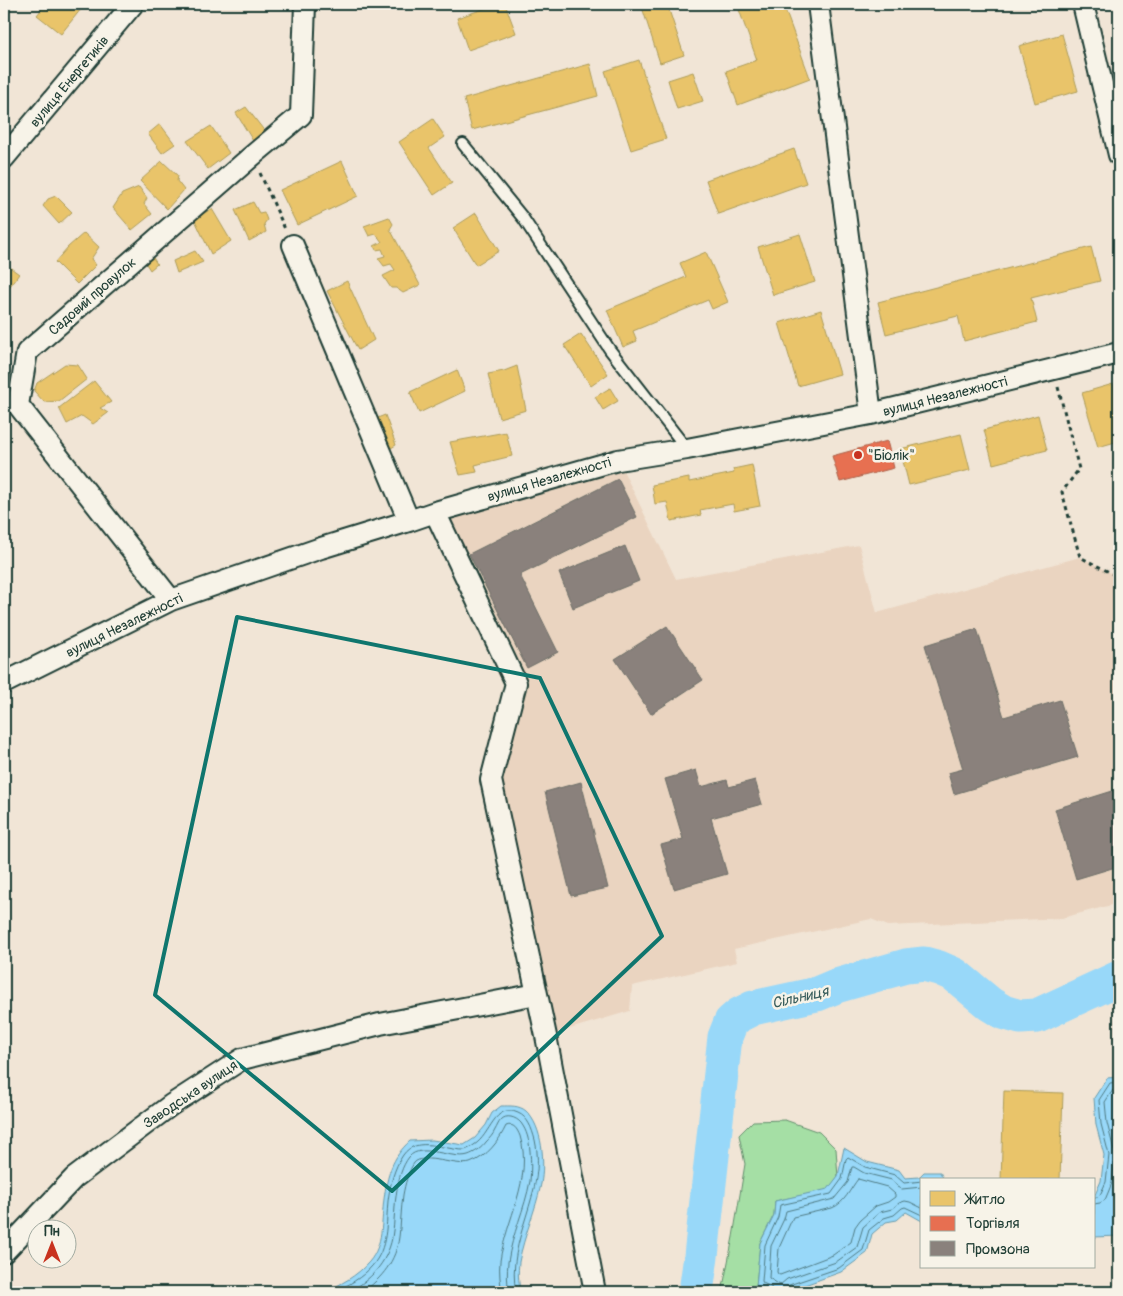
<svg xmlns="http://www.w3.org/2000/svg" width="1123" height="1296" viewBox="0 0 1123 1296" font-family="Pangolin,sans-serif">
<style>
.built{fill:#ead4c0}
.green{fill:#a5dfa5;stroke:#628e6c}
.water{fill:#98d8f9;stroke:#689aaa}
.homes{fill:#e9c46a;stroke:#ac9c5a}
.shops{fill:#e76f51;stroke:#ab6048}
.industry{fill:#8a817c;stroke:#6a6d66}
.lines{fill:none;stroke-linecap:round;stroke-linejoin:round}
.shore{stroke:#4f7b83;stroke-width:1}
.river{stroke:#98d8f9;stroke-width:35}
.service-casing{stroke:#1f3d34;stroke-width:14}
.minor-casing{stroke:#1f3d34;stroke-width:24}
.path{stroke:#1f3d34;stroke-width:3;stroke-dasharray:4 4;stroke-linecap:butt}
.service{stroke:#f7f3e8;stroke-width:10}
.minor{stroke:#f7f3e8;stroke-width:20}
.marked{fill:none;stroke:#0f766e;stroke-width:4;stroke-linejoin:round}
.poi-dot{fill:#c8321e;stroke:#f7f3e8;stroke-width:2}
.labels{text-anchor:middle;stroke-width:5;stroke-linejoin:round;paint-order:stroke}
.street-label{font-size:14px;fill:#1f3d34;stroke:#f7f3e8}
.poi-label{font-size:14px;fill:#1f3d34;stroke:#f7f3e8;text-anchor:start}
.water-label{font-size:15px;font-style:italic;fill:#375c5b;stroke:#f7f3e8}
</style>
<rect width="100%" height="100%" fill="#f1e5d6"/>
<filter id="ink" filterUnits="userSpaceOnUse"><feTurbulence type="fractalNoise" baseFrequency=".02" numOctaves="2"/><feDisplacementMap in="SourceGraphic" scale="10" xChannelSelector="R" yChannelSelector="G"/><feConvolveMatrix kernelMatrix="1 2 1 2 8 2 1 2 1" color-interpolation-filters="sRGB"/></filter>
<g filter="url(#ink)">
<!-- built -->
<path class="built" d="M618,460L676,579L859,545L877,613L1080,557L1119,577V903L1062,918L888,926L871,919L734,949L737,962L632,986L630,1011L546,1036L491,780L516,683L435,512Z"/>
<!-- green -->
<path class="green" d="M785,1120L819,1132L836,1149L838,1177L828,1190L775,1201L774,1215L760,1243L756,1287L745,1292H722L733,1237L745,1164L739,1135L753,1121Z"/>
<!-- water -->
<path class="water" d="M1119,1077V1236L1094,1237V1197L1101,1181L1104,1155L1096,1125L1094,1098L1107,1078Z
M501,1106C510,1106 519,1105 526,1111C543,1127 545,1163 541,1184C536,1210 524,1235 519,1262C518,1272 518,1282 521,1292H324C340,1285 357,1276 369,1262C384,1245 381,1221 384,1199C387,1176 392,1157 410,1141L432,1140L464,1145L475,1138L486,1125L492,1113Z
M844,1148L867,1162L899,1170L905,1178L919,1177L924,1172H940L944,1180H922V1221L906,1212L897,1220L886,1222L872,1234L867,1253L841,1272L785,1292H776L756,1287L760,1243L774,1215L775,1201L828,1189L838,1176Z"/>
<!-- homes -->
<path class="homes" d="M46,4H85L61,34L37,15Z
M498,4H505L516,33L468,50L457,18Z
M641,4H667L684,55L660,63Z
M737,4H783L810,78L738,105L726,71L757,60Z
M1062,34L1078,91L1035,103L1019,46Z
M639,60L666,139L631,150L605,71Z
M590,64L598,96L472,130L464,99Z
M1119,66V77L1117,78L1114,67Z
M693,72L703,101L677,109L668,80Z
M246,107L266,133L253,141L236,113Z
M433,119L445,137L429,148L452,183L434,195L399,142Z
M160,124L175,144L162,153L148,134Z
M211,126L229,153L208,169L187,141Z
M794,149L806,183L718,214L706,180Z
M162,161L178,176L177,181L184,190L167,209L140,181Z
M342,161L358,196L297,225L280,190Z
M139,187L147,198L144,204L152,214L132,230L113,208L122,194Z
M56,196L72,212L59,224L43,206L48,199Z
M253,202L259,213L264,212L267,220L264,224L266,232L249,241L235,210Z
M212,209L231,241L211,254L194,218Z
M476,213L499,251L476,265L453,228Z
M389,217L393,224L390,229L420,285L403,293L396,288H391L383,276L395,270L391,264L384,266L378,258L385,256L382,249L376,250L374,246L382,242L376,234L369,236L364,226Z
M84,233L99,247L91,259L96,265L77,284L55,262L68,247Z
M800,234L815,282L773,295L758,247Z
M1091,247L1100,281L1031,298L1037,322L964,341L958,316L886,334L878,302Z
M148,250L157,264L150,270L141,256Z
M195,251L203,262L177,273L173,261Z
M706,252L728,302L712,309L708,300L633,331L637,341L623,347L607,310L686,277L680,263Z
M4,263L19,274L4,294Z
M347,281L374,340L358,350L327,291Z
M821,310L840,374L798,386L779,323Z
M581,334L608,374L591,386L564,345Z
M65,364L78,365L87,379L59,401L44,402L34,391L37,383Z
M517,366L526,410L499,418L488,374L504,371Z
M457,370L465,391L419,413L410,392Z
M94,381L111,402L100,408L108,413L93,424L82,416L67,424L59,408Z
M1113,384L1119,406V441L1098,447L1082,393Z
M610,388L618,401L603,410L595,397Z
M385,415L396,445L386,451L375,419Z
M1038,415L1047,450L993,464L984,430Z
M506,432L512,456L475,465L477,472L460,475L450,442Z
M961,434L970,470L909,485L900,449Z
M752,465L760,506L734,511L733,504L700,510L701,515L671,521L667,502L655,504L652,485L689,478V482L734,473L733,469Z
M1004,1091L1063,1093L1060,1180H1001Z"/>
<!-- shops -->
<path class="shops" d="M887,441L894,468L840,482L832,456Z"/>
<!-- industry -->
<path class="industry" d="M618,479L637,517L520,575L558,652L527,668L469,554Z
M625,546L639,581L573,608L559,573Z
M667,626L703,680L651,714L615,659Z
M977,629L1004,717L1060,700L1078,757L954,794L948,773L963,769L925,645Z
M696,770L701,787L727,780L729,787L755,780L762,804L711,818L727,874L674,889L661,845L683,839L665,779Z
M581,782L608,888L571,896L545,792Z
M1119,789V866L1076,879L1055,809Z"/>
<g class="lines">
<!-- shore -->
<path class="shore" d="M858,1179L887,1187L895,1194V1197L888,1202L876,1206L860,1220L855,1227L851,1242L833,1255L780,1275L778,1274L777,1272L779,1248L793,1217L832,1208C845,1203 850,1189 858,1179Z
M922,1187L902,1189L898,1187L892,1180L864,1173L854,1167H852L848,1182L834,1199L786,1211L784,1219L771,1246L769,1278L780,1285L787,1279L836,1262L857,1247L863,1227L880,1212L892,1209L899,1203L905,1201L910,1202L922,1208
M1094,1197H1098L1100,1195L1106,1182L1109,1155L1101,1124L1099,1100L1110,1083L1119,1082
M1094,1204L1100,1203L1105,1200L1112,1183L1115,1154L1107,1123L1105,1102L1113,1090L1119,1088
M335,1292C348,1285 362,1278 372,1266C388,1248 386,1224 388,1201C390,1185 394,1168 403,1155C417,1135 444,1150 464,1150C467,1150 471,1147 474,1145C491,1135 494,1102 518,1113C528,1117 532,1129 535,1140C548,1192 505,1240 516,1292
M348,1292C370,1281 387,1263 392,1238C395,1222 394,1205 397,1189C399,1178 402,1166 409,1157C421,1142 453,1160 468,1155C474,1153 482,1148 486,1142C489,1139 493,1135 495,1130C497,1127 498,1123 501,1120C506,1114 516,1117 521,1123C527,1131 529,1140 530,1151C531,1161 531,1171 530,1181C525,1209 512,1234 508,1262C507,1272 507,1282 509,1292
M363,1292C382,1278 396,1261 399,1237C401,1223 401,1209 403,1195C405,1184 408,1172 414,1163C423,1152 457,1167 470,1163C487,1157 499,1141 506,1126C514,1123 517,1129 520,1136C533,1179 506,1219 500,1261C499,1272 500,1282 502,1292
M773,1292L771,1287L763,1283L762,1281L765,1245L778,1217L780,1205L831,1194L842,1179L846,1159L848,1157L865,1167L895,1175L904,1183L922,1181
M786,1292V1289L789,1285L839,1268L863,1250L869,1230L884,1218L894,1215L902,1208L905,1207L922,1215"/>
<!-- river -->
<path class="river" d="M696,1292L701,1256L725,1037L731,1022L739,1015L753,1008L817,994L836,986L906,966L924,964L939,968L955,975L990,1004L1003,1012L1020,1017L1037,1016L1119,978"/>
<defs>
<path id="service" d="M463,144L523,218L610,350L687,449"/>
<path id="minor" d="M818,4L871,414
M1083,4L1119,155
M4,158L133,4
M293,245L409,521
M435,512L516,683L491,780L546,1036L595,1292
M171,600L18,405L27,352L252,156L301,115L305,4
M4,683L171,600L321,548L409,521L435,512L618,460L687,449L871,414L1119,353
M4,1252L74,1178L171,1105L242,1059L380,1024L537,994"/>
</defs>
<!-- service casing -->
<use href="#service" class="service-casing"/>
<!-- minor casing -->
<use href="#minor" class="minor-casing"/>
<!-- path -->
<path class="path" d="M260,173L285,229
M1058,387L1079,469L1062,492L1080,557L1119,577"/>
<!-- service -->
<use href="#service" class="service"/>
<!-- minor -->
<use href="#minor" class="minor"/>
</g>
</g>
<!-- marked area -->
<path class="marked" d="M237,617L540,678L662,936L392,1191L155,995Z"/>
<!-- markers -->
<circle class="poi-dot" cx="858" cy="455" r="5"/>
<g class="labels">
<!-- street labels -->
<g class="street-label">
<text transform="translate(69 81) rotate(-50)" y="5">вулиця Енергетиків</text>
<text transform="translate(92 296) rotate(-41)" y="5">Садовий провулок</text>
<text transform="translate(945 396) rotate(-14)" y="5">вулиця Незалежності</text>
<text transform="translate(549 479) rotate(-16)" y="5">вулиця Незалежності</text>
<text transform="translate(124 625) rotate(-26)" y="5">вулиця Незалежності</text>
<text transform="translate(190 1094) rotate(-34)" y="5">Заводська вулиця</text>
</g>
<!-- poi labels -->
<g class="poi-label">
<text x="868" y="460">"Біолік"</text>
</g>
<!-- water labels -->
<g class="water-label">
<text transform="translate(800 997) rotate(-13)" y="5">Сільниця</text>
</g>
</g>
<!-- margin -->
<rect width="1123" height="1296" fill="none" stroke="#f7f3e8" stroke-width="20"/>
<rect x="10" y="10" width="1103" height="1276" fill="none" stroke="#1f3d34" stroke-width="2" filter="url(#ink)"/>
<!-- legend -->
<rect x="920" y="1178" width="175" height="90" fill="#f7f3e8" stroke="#a1aaa0"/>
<rect x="930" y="1191" width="25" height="15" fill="#e9c46a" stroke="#a1aaa0"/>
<text x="966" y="1204" font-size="15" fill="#1f3d34">Житло</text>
<rect x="930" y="1216" width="25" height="15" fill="#e76f51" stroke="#a1aaa0"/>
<text x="966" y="1228" font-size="15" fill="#1f3d34">Торгівля</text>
<rect x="930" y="1241" width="25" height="15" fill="#8a817c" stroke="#a1aaa0"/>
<text x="966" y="1254" font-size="15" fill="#1f3d34">Промзона</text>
<!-- north arrow -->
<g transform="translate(52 1244)"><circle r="24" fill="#f7f3e8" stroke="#a1aaa0"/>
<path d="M0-4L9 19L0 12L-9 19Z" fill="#c8321e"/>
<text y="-8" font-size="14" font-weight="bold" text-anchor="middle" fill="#1f3d34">Пн</text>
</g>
</svg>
